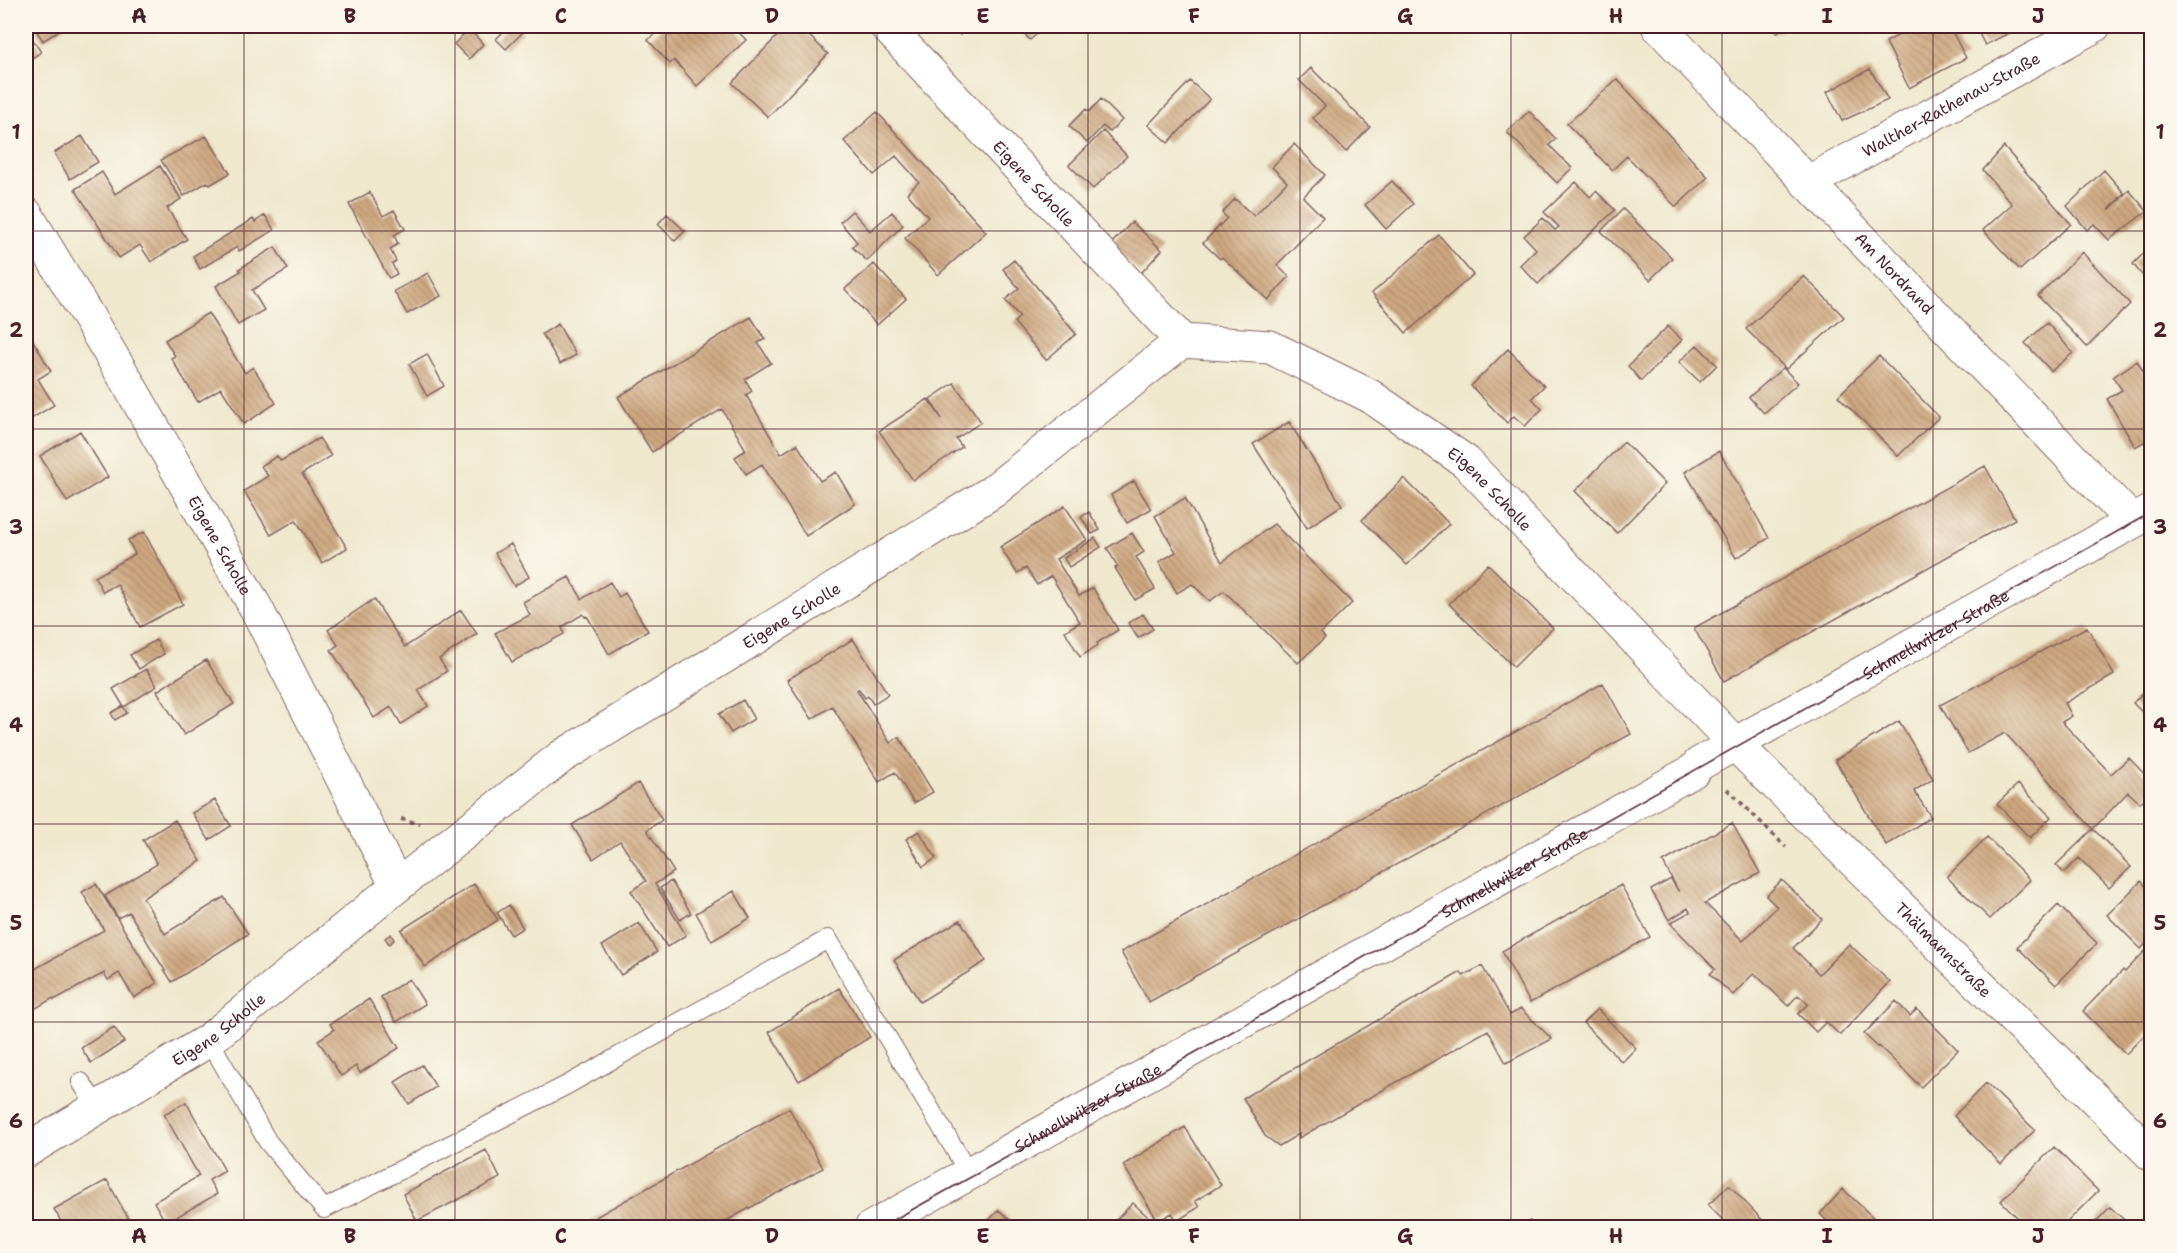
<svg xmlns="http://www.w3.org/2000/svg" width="2177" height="1253" viewBox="0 0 2177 1253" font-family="'Shantell Sans',sans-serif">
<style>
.building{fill:url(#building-back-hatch)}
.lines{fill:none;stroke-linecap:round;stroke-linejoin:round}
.service-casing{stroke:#846564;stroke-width:20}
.minor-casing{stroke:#846564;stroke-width:35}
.tertiary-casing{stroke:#846564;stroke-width:35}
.path{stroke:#846564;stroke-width:4;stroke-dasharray:4.5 4.5;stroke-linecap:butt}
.service{stroke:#fff;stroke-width:18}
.minor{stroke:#fff;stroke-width:33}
.tertiary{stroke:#fff;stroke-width:33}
.tram{stroke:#4a1f2b;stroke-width:1.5}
.grid{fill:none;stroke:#4a1f2b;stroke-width:1.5;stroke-opacity:0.55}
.labels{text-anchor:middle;stroke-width:4.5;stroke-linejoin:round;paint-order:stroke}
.street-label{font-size:16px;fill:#4a1f2b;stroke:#fbf7ec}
.neatline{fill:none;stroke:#4a1f2b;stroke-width:2}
.grid-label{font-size:20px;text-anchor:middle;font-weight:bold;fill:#4a1f2b}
</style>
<defs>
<pattern id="building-back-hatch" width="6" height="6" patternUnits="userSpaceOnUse" patternTransform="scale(1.5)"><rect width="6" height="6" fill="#cea880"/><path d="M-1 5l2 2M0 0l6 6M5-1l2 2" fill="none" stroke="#a98869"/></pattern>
</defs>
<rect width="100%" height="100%" fill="#fbf7ec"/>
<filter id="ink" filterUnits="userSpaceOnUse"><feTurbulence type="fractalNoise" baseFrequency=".0167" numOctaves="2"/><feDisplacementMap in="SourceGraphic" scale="12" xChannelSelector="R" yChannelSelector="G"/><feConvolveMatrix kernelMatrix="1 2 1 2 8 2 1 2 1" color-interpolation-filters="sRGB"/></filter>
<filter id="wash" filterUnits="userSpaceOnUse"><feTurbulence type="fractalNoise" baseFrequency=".008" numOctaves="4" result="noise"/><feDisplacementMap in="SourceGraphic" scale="24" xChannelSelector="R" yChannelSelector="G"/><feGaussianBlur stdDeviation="1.35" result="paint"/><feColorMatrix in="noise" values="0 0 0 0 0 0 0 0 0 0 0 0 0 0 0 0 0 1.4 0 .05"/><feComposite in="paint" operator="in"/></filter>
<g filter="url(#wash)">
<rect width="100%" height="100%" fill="#efe8cd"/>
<g id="blocks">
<!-- building -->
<path class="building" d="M36,26H66L43,41L34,27Z
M509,26H517L523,32L506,49L496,39Z
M664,26H733L746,40L697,86L674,60L670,64L648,40Z
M787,26H799L828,54L768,117L732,83Z
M951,26H970L960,35Z
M1017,26H1046L1030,40Z
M1771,26H1785L1777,33Z
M1915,26H1949L1966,58L1909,88L1886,42Z
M1975,26H2023L1985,45Z
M26,29L41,52L26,62Z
M469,29L483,44L469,59L454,44Z
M1311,68L1370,127L1346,152L1313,118L1325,106L1299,80Z
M1870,69L1888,100L1842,121L1827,92Z
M1617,79L1708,177L1676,207L1627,156L1612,170L1567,124Z
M1190,81L1210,99L1168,143L1148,125Z
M1101,99L1122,120L1110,132L1103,126L1087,143L1069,126L1086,109L1089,112Z
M1529,111L1556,139L1549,145L1572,168L1557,183L1507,132Z
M877,112L986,232L938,275L905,238L928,217L907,193L919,182L896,156L874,175L844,141Z
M1103,131L1127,156L1093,189L1069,165Z
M82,136L98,162L70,179L54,153Z
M206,136L230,173L210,185L207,182L184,196L161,160Z
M1294,144L1325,175L1303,197L1323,217L1277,265L1289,277L1268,300L1222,257L1220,259L1203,243L1227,218L1222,213L1235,199L1254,216L1287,182L1272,167Z
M2004,147L2071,224L2020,270L1983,230L2012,204L1983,170Z
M160,166L181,199L167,208L187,239L151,262L140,245L119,258L75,189L102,172L115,194Z
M2104,170L2124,193L2109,210L2129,190L2147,211L2109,240L2094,224L2087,230L2067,206Z
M1392,181L1413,204L1386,229L1365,205Z
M1576,182L1590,197L1596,191L1615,210L1538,284L1520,265L1536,249L1524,236L1543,218L1555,230L1559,227L1544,212Z
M370,192L383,216L394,210L405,229L394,235L398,244L390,249L396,261L392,264L397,274L389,278L349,204Z
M1623,209L1672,258L1650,280L1601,231Z
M852,211L870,231L892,212L903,225L867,261L852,247L857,242L840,222Z
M667,214L685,231L675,241L658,224Z
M265,215L274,230L239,251L237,247L200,269L193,256L253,219L255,222Z
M1132,222L1162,250L1141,273L1110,245Z
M1439,235L1473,275L1406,333L1372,293Z
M2151,246V286L2133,264Z
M275,247L288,269L252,290L264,310L238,325L216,286L241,271L239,269Z
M2082,252L2130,304L2087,347L2038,296Z
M1014,260L1076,334L1046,360L1014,322L1020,317L1005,300L1019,288L1003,269Z
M874,264L906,299L877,325L845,289Z
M428,273L441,296L407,314L394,291Z
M1804,276L1844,317L1786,369L1746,329Z
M208,313L245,373L253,367L276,403L244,424L221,388L198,402L171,358L175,356L165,340Z
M751,317L765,339L758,343L771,363L745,379L752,391L746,395L781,454L797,444L820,481L836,472L855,504L806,536L762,464L746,474L735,457L746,450L722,409L652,452L618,397Z
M2047,323L2073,353L2051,371L2025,343Z
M558,324L576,355L560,364L542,334Z
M1668,326L1682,340L1641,381L1628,366Z
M26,329L51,371L38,379L54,405L26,422Z
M1697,345L1717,365L1700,382L1679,362Z
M1508,349L1544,386L1532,398L1542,409L1525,426L1514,416L1507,423L1471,386Z
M427,354L444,386L427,396L409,364Z
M1879,356L1939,417L1898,456L1838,396Z
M2137,361L2146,376L2151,372V438L2135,447L2107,399L2122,390L2113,377Z
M1783,368L1798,383L1764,413L1749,397Z
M954,383L981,422L956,439L962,447L913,480L879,431L928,399L942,419L930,399Z
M1289,422L1342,505L1307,528L1253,444Z
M80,431L108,477L67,502L40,456Z
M319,438L331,456L302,474L347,548L322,563L296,520L271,535L244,491L268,476L261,466L277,456L281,461Z
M1624,442L1665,484L1617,533L1575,491Z
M1719,451L1769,538L1736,558L1685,472Z
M1985,466L2015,519L1724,681L1694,628Z
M1404,478L1449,524L1407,565L1362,520Z
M1134,481L1151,509L1127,523L1111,495Z
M1185,498L1222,562L1274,524L1352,603L1321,633L1325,638L1298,663L1224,591L1210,601L1192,584L1177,593L1159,562L1176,552L1155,516Z
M1065,506L1087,540L1056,559L1079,596L1093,588L1118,630L1097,643L1098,645L1080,657L1065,631L1080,622L1051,576L1037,585L1026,568L1017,573L1000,547Z
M1089,512L1100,530L1092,534L1081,517Z
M144,532L183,604L140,627L117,584L103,592L95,577L135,554L128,540Z
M1132,533L1144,552L1136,557L1155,589L1135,600L1115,568L1118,567L1107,548Z
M1095,538L1101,547L1069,567L1064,558Z
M511,544L529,577L514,586L495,553Z
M1488,564L1553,628L1514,667L1449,604Z
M569,577L582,599L610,582L619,597L625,593L648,631L609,654L587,616L585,617L583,614L562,627L564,634L512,662L495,633L530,615L523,602Z
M374,599L405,647L461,610L477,634L439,659L447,671L418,690L428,706L401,724L391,707L374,718L331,650L338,645L328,630Z
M1143,614L1153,629L1138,638L1128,623Z
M2087,627L2114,675L2065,703L2072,716L2062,722L2111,774L2129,758L2151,781V792L2140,803L2128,792L2093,829L2005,733L1968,753L1940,705Z
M853,639L888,694L873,704L868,696L865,698L859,689L857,690L890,743L899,737L933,792L914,803L895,772L879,782L832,706L812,719L787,680Z
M156,640L164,654L139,669L130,655Z
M206,660L234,704L184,735L157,691Z
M146,669L157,686L124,707L113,689Z
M1603,683L1631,734L1149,1002L1121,952Z
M2151,684V721L2133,703Z
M743,700L754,719L731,733L719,714Z
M123,706L127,713L115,720L111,713Z
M1899,721L1933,779L1914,791L1931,817L1886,845L1835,760Z
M638,783L662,820L647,830L674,872L655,884L686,935L667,947L631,891L646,881L620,841L593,859L572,825Z
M2018,784L2051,817L2030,838L1997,804Z
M215,800L231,826L209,840L192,813Z
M175,820L201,861L143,898L165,934L224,897L248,934L172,982L129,912L118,918L105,896L157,864L143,840Z
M1732,823L1760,873L1705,903L1743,941L1777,907L1766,896L1782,880L1822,919L1793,948L1819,974L1849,944L1890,982L1840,1035L1826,1022L1816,1032L1798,1014L1808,1004L1798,995L1788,1006L1754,973L1733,995L1710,974L1715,969L1670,923L1690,912L1688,908L1669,920L1651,890L1671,879L1679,892L1663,862Z
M2093,829L2131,867L2109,888L2079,858L2064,873L2056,865Z
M919,831L936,858L923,867L906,839Z
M1987,837L2030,880L1990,919L1947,877Z
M671,881L691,913L680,920L660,888Z
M2141,881L2151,892V938L2141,949L2107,915Z
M96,884L157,983L134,998L119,973L108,980L104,973L54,1000L53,998L26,1014V974L104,930L82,892Z
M474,884L498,920L425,967L401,930Z
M1621,885L1650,937L1530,1003L1502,951Z
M734,891L750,918L712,941L696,913Z
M509,905L523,928L511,935L497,913Z
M2058,905L2097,943L2056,985L2017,947Z
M960,920L986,961L920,1002L894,960Z
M639,923L657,952L621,975L602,946Z
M391,934L394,940L389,944L385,938Z
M2145,951L2151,958V1028L2126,1054L2083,1011L2123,970L2125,972Z
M1482,966L1510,1015L1521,1009L1552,1039L1506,1063L1488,1030L1299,1138V1134L1279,1146L1265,1136L1243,1098L1461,972L1463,976Z
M409,979L425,1004L396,1022L381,997Z
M839,988L870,1037L799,1081L769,1032Z
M369,999L399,1048L360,1073L356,1066L341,1076L318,1040L334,1030L330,1024Z
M1896,1001L1910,1016L1917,1009L1958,1050L1921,1087L1879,1046L1878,1047L1864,1034Z
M1597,1009L1636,1048L1622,1062L1583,1023Z
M114,1027L124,1042L91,1063L81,1048Z
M422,1065L436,1087L409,1104L395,1082Z
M1986,1083L2035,1130L2001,1164L1954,1116Z
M186,1102L225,1171L209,1180L217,1194L166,1223L154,1202L199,1176L164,1114Z
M789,1108L823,1168L715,1227H578Z
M1185,1127L1221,1185L1195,1201L1199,1207L1177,1221L1172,1213L1158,1221L1123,1165Z
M2054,1147L2098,1191L2062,1227H2027L2001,1201Z
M486,1150L500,1178L417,1221L403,1194Z
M107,1180L133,1227H64L54,1209Z
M1729,1185L1769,1227H1730L1708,1205Z
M1843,1189L1883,1227H1833L1820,1214Z
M1133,1203L1159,1227H1109Z
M2110,1207L2132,1227H2091Z
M999,1210L1017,1227H982Z
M1530,1221L1533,1227H1519Z"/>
</g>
</g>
<g filter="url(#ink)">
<use href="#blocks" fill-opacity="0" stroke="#846564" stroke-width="1.5"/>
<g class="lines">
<defs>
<path id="service" d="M209,1040L268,1142L324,1209L567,1085L828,939L969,1173
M81,1082L97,1107"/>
<g id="minor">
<path id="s1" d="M886,26L1182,341L1270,347L1370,396L1466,462L1735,744L2152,1155"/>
<path id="s2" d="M1807,183L2094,26"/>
<path id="s3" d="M26,214L125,378L256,608L397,886"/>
<path id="s4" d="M26,1151L209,1040L397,886L561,757L992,492L1182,341"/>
</g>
<g id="tertiary">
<path id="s5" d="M1658,26L2132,521"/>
<path id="s6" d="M871,1228L1693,771L1699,764L2152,511"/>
</g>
</defs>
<!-- service casing -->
<use href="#service" class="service-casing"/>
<!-- minor casing -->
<use href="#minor" class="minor-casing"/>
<!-- tertiary casing -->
<use href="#tertiary" class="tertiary-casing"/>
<!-- path -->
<path class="path" d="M1727,789L1786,847
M401,819L420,824"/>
<!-- service -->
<use href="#service" class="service"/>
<!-- minor -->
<use href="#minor" class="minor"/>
<!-- tertiary -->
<use href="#tertiary" class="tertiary"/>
<!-- tram -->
<path class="tram" id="s7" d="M879,1228L1150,1078L2152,512"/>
</g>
</g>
<!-- grid -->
<path class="grid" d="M244,26V1228M455,26V1228M666,26V1228M877,26V1228M1088,26V1228M1300,26V1228M1511,26V1228M1722,26V1228M1933,26V1228M26,231H2152M26,429H2152M26,626H2152M26,824H2152M26,1022H2152"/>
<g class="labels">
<!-- street labels -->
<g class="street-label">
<text dy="6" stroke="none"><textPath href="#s2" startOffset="164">Walther-Rathenau-Straße</textPath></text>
<text dy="6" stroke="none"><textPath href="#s1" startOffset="216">Eigene Scholle</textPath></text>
<text dy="6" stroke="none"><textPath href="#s5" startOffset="342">Am Nordrand</textPath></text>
<text dy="6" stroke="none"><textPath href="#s1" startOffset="784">Eigene Scholle</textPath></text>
<text dy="6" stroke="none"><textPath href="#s3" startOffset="384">Eigene Scholle</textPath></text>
<text dy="6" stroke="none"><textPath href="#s4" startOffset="936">Eigene Scholle</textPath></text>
<text dy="6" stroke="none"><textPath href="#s7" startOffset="1212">Schmellwitzer Straße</textPath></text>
<text dy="6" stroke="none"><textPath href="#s7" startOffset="728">Schmellwitzer Straße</textPath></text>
<text dy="6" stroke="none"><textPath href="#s1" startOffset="1431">Thälmannstraße</textPath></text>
<text dy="6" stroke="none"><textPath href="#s4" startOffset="228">Eigene Scholle</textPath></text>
<text dy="6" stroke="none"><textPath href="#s6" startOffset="248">Schmellwitzer Straße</textPath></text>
</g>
</g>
<!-- margin -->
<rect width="2177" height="1253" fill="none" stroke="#fbf7ec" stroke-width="66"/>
<rect x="33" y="33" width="2111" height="1187" class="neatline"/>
<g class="grid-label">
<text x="139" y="23">A</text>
<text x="350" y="23">B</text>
<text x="561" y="23">C</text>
<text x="772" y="23">D</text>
<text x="983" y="23">E</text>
<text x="1194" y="23">F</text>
<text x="1405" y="23">G</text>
<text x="1616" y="23">H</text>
<text x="1827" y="23">I</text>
<text x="2038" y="23">J</text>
<text x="16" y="139">1</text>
<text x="2160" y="139">1</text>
<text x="16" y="337">2</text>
<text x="2160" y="337">2</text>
<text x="16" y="534">3</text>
<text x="2160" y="534">3</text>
<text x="16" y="732">4</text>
<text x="2160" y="732">4</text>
<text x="16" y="930">5</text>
<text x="2160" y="930">5</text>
<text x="16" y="1128">6</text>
<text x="2160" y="1128">6</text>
<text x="139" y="1243">A</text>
<text x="350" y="1243">B</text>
<text x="561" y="1243">C</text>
<text x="772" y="1243">D</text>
<text x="983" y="1243">E</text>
<text x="1194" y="1243">F</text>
<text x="1405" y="1243">G</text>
<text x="1616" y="1243">H</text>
<text x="1827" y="1243">I</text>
<text x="2038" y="1243">J</text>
</g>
</svg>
